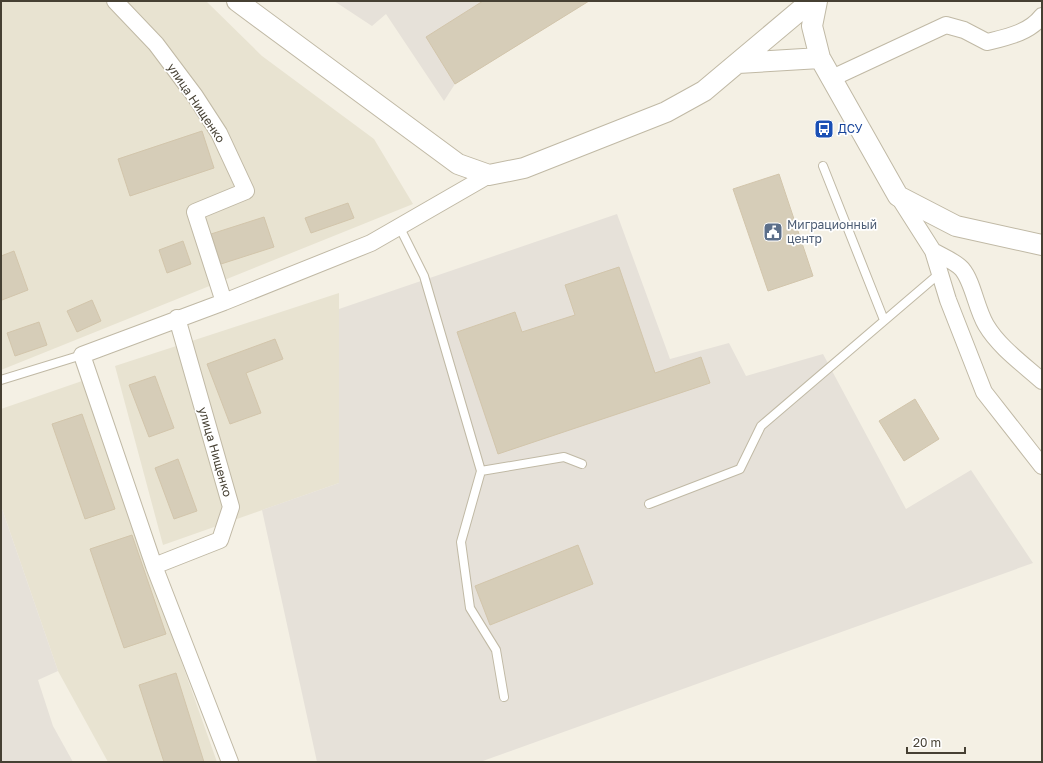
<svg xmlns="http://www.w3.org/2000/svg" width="1043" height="763" viewBox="0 0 1043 763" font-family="'Golos Text',sans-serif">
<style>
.residential{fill:#e8e3d1}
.industrial{fill:#e6e1d9}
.building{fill:#d6cdb8;stroke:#d2c5ab}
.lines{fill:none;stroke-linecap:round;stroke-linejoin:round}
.service-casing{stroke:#c0b9a5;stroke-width:10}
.minor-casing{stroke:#c0b9a5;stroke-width:18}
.tertiary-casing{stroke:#c0b9a5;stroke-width:22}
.service{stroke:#fff;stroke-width:8}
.minor{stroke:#fff;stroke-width:16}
.tertiary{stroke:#fff;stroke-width:20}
.labels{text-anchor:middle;stroke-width:3.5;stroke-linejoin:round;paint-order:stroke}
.street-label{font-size:12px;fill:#464033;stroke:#fff}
.transit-label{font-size:12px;fill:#164399;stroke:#fff;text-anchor:start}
.service-label{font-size:12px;fill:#4e5e75;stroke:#fff;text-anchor:start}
</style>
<rect width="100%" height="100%" fill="#f4f0e4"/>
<!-- residential -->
<path class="residential" d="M1,1H206L262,56L374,139L413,204L1,370Z
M339,293V483L163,545L115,366Z
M82,381L217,762H108L58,671L1,506V409Z"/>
<!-- industrial -->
<path class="industrial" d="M334,1H589L455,84L444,101L386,14L372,26Z
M617,214L670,359L729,343L746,376L823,354L906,509L971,470L1033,563L480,762H317L262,510L339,483V309Z
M1,506L58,671L38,680L53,726L73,762H1Z"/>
<!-- building -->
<path class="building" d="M483,1H589L455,84L426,37Z
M202,131L214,168L130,196L118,159Z
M779,174L813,276L768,291L733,189Z
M348,203L354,218L311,233L305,218Z
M264,217L274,247L221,264L211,234Z
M183,241L191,264L167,273L159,250Z
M14,251L28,290L2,300L1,256Z
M619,267L655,373L701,357L710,383L498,454L457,332L515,312L522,332L575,315L565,285Z
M92,300L101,321L77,332L67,311Z
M39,322L47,345L15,356L7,333Z
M275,339L283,359L246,373L261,413L230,424L207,364Z
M155,376L174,428L149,437L129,385Z
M915,399L939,439L904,461L879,421Z
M82,414L115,509L85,519L52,424Z
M178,459L197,511L174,519L155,468Z
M132,535L166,634L124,648L90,549Z
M578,545L593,584L490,625L475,586Z
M176,673L204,762H164L139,685Z"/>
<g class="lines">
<defs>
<path id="service" d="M823,166L884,320
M399,226L424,276L481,471
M1,380L82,355
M649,504L740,469L761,426L940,273
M504,697L496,650L470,608L461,542L481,471L564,457L582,464"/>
<path id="minor" d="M115,1L156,44L195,96L219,133L246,191L195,212L224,302
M830,79L946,25L964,30L987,42C1007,37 1029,33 1042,16
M898,196L933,251L948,300L984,392L1042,466
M933,251C941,256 955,261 962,269C973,282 976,308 986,325C999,347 1023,364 1042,381
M154,566L220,540L231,507L177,318
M230,762L154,566L82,355L224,302L371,243L489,175"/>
<path id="tertiary" d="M237,1L458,164L489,175L524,168L666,112L704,91L811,1
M817,1L812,26L820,58L898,196L956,226L1042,245
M738,63L820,58"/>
</defs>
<!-- service casing -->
<use href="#service" class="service-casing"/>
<!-- minor casing -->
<use href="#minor" class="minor-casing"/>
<!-- tertiary casing -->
<use href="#tertiary" class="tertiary-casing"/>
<!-- service -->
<use href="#service" class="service"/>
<!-- minor -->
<use href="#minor" class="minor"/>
<!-- tertiary -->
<use href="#tertiary" class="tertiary"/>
</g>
<!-- icons -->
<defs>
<symbol id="bus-square" viewBox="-11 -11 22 22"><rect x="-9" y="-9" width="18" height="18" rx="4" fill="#1a4fb4" stroke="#fff"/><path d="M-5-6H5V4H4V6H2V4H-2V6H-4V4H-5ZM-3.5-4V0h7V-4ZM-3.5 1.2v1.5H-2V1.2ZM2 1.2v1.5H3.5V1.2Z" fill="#fff"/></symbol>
<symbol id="civic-square" viewBox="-11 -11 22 22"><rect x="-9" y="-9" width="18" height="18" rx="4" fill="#5c6f8a" stroke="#fff"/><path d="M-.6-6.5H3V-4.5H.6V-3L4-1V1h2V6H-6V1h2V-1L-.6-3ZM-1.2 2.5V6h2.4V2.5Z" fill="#fff"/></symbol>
</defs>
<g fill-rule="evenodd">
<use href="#bus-square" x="813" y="118" width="22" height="22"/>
<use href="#civic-square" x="762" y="221" width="22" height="22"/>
</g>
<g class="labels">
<!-- street labels -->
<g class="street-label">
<text transform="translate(196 103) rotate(56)" y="4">улица Нищенко</text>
<text transform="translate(215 452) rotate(74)" y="4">улица Нищенко</text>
</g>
<!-- transit labels -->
<g class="transit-label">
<text x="838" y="133">ДСУ</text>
</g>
<!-- service labels -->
<g class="service-label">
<text x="787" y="229">Миграционный<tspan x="787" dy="14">центр</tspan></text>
</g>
</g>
<!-- border -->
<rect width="1043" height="763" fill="none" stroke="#464033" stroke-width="4"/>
<!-- scale -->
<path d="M907 747v6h58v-6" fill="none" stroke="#464033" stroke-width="2"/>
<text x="913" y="747" font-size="12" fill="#464033" stroke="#ffffff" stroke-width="3" paint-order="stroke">20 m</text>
</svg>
